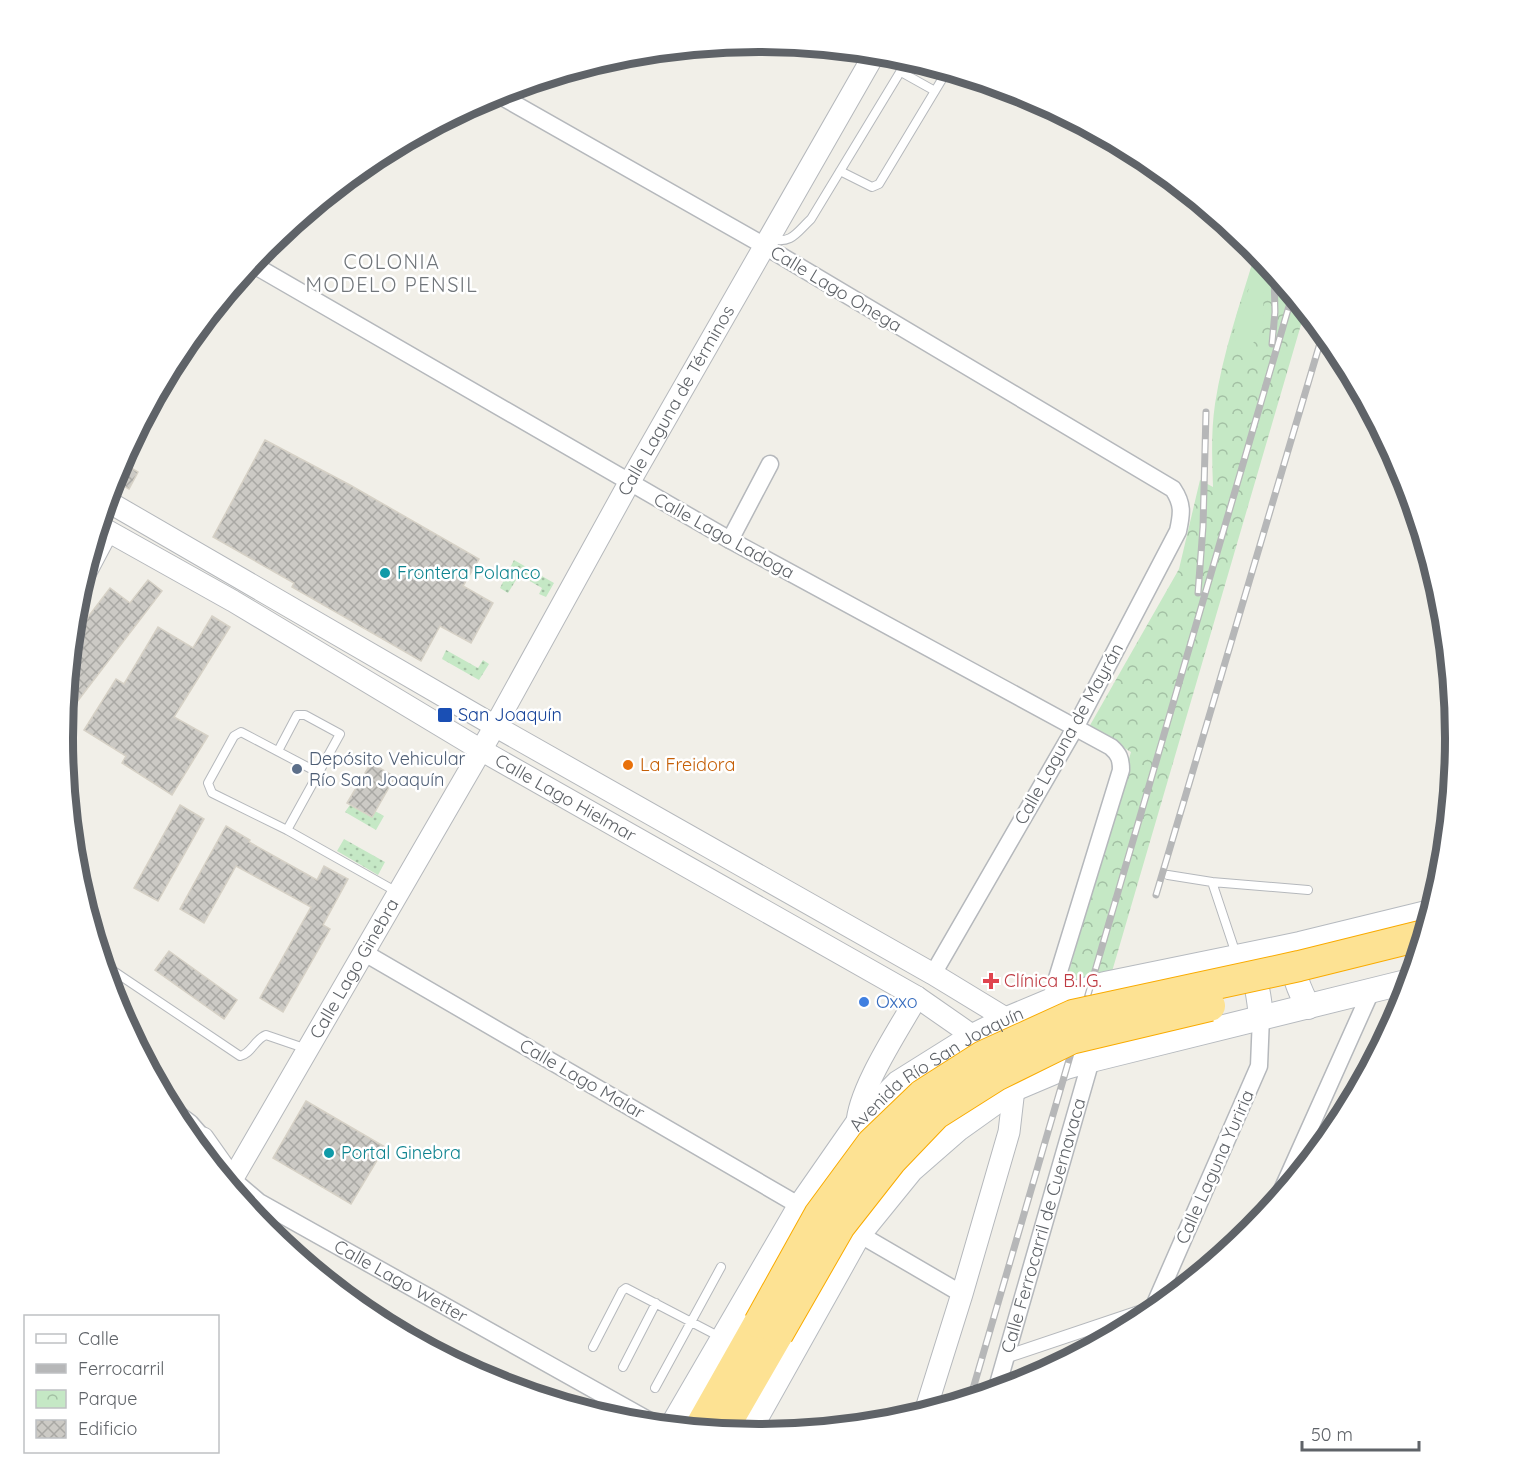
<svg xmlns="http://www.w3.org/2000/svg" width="1518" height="1477" viewBox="0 0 1518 1477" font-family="Quicksand,sans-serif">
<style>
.grass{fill:url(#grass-dots)}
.park{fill:url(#park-crowns)}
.pitch{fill:#c5e8c5}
.building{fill:url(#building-cross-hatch);stroke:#d6d1c6;stroke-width:1.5}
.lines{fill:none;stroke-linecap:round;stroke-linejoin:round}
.service-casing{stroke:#b5b8bc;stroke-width:10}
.pedestrian-casing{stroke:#b5b8bc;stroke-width:14}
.minor-casing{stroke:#b5b8bc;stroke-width:19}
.tertiary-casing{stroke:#b5b8bc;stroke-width:23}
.secondary-casing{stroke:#b6babf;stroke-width:26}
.motorway-casing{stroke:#f9ab00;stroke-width:32}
.service{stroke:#fff;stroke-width:8}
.pedestrian{stroke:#fff;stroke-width:12}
.minor{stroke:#fff;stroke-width:16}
.tertiary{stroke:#fff;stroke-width:21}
.secondary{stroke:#fff;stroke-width:24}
.motorway{stroke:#fde293;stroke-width:30}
.rail-casing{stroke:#b6b7b8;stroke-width:7}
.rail{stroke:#fff;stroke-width:4.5;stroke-dasharray:14;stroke-linecap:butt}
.motorway-bridge-casing{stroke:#f9ab00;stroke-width:32;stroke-linecap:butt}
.motorway-bridge{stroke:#fde293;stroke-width:30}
.culture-dot{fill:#0f9aa8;stroke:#fff;stroke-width:2}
.transit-dot{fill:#1a4fb4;stroke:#fff;stroke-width:2}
.food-dot{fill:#e8710a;stroke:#fff;stroke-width:2}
.service-dot{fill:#5c6f8a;stroke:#fff;stroke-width:2}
.health-dot{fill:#e0444e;stroke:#fff;stroke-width:2}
.shop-dot{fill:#3f7fe0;stroke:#fff;stroke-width:2}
.labels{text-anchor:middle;stroke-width:5;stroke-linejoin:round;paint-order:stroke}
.street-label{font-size:18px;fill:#5f6368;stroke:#fff}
.culture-label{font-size:18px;fill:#0d838f;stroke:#fff;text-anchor:start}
.transit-label{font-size:18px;fill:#164399;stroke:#fff;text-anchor:start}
.service-label{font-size:18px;fill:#4e5e75;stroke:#fff;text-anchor:start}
.food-label{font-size:18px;fill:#c56008;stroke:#fff;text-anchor:start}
.health-label{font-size:18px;fill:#be3a42;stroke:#fff;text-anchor:start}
.shop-label{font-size:18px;fill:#366cbe;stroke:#fff;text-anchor:start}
.neighbourhood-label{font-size:20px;letter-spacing:1.5px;fill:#70757a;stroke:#fff}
.rim{fill:none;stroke:#5f6368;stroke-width:8}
</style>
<defs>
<pattern id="grass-dots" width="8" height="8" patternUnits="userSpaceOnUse" patternTransform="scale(1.5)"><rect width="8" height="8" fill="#c5e8c5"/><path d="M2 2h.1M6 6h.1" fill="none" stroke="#a3c0a4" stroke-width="1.8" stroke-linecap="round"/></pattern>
<pattern id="park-crowns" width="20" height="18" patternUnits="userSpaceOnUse" patternTransform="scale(1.5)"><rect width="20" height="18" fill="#c5e8c5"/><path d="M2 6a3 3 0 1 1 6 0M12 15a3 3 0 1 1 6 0" fill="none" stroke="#a3c0a4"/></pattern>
<pattern id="building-cross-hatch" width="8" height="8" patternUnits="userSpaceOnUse" patternTransform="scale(1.5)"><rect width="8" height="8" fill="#cccac5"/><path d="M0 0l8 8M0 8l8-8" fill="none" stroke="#a9a8a4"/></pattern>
</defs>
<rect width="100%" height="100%" fill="#f1efe8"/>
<!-- grass -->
<path class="grass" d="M514,560L554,583L546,597L539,594L542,588L519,575L508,593L500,588Z
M446,650L478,668L483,660L489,664L479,680L442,659Z
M350,805L371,817L375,811L384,816L376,830L345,812Z
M344,839L385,862L378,875L337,851Z"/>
<!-- park -->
<path class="park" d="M1256,251L1305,311L1111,975L1065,986L1131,752L1089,727L1179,569L1200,480L1213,487C1212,459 1211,431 1215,404C1223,352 1241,301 1256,251Z"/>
<!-- pitch -->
<path class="pitch" d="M1255,263L1264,264L1268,274L1263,296L1264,319L1256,340L1246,350H1242C1231,341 1234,321 1239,308C1241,302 1246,297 1248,291C1252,281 1246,272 1255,263Z"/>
<!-- building -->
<path class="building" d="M265,440L350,485L479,559L463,586L493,603L471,643L440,626L421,661L292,587L294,583L213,537Z
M121,462L138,472L129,489L113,480Z
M148,580L162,591L64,719L72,638L110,588L130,603Z
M212,616L230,627L174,717L208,736L172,795L122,763L126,756L84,730L116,679L124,684L158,627L193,648Z
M371,763L395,777L372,817L347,803Z
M180,805L204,819L158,901L134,888Z
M226,826L250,840L249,842L317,880L324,866L348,879L323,925L330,929L283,1012L260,998L311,907L236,866L204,923L180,909Z
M169,951L237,1000L224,1019L155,970Z
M306,1101L385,1147L351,1204L273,1158Z"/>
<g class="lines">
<defs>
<path id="service" d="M901,72L935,91
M840,171L872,187L879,184L947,71
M771,239C792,244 796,233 811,219L908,59
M81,586H86L113,535
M278,751L297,715H305L340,734L287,830
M319,773L241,732L234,736L208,783L212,793L287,830L397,892
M1168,875L1212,882L1236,954
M1212,882L1308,890
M103,964L240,1056C251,1054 255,1039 266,1035L307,1049
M593,1347L622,1291L626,1288L720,1337
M623,1367L656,1303
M655,1388L721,1267"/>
<path id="pedestrian" d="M1005,1357L1154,1307"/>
<g id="minor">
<path d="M497,94L756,241L1173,489C1183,504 1182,513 1178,531L1075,728L933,974"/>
<path d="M252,264L730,540L1111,747C1119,754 1121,759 1121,770L1050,1001"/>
<path d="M730,540L770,464"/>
<path d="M363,952L800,1206"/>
<path d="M170,1108L190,1123L203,1138"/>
<path id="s1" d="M232,1179L259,1202L657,1425"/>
<path d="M1278,1199L1372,989"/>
<path d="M859,1234L962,1294"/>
<path d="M1151,1313L1259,1066L1261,1017"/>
<path id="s2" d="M996,1391L1091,1060"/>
</g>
<g id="tertiary">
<path d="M107,501L495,726L933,974L1007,1019"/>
<path id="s3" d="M99,526L233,601L481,750L917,997L973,1036L984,1048"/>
<path d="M857,1124C858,1090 899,1029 917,997"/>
<path d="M198,1147L203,1138L232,1179"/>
<path id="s4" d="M229,1185L495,726L629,483L875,53"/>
<path d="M925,1412L962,1294L1009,1132L1014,1089L1008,1080"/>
</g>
<g id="secondary">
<path d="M1298,950C1290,973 1298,986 1308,1007"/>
<path d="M1244,963C1258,976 1259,1000 1261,1017"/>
<path id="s5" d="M672,1426L800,1206L857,1124L898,1083L973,1036L1007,1019L1050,1001L1105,984L1300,944L1431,912"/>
<path d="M747,1434L859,1234L911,1170L958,1129L1014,1089L1066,1067L1091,1060L1410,981"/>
</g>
<path id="motorway" d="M699,1429L759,1323
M722,1431L778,1334"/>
</defs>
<!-- service casing -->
<use href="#service" class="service-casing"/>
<!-- pedestrian casing -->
<use href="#pedestrian" class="pedestrian-casing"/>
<!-- minor casing -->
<use href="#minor" class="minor-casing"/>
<!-- tertiary casing -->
<use href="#tertiary" class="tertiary-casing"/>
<!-- secondary casing -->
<use href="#secondary" class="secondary-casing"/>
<!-- motorway casing -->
<use href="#motorway" class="motorway-casing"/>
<!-- service -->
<use href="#service" class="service"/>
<!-- pedestrian -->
<use href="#pedestrian" class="pedestrian"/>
<!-- minor -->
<use href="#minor" class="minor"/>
<!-- tertiary -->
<use href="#tertiary" class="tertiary"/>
<!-- secondary -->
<use href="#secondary" class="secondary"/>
<!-- motorway -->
<use href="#motorway" class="motorway"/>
<defs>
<path id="rail" d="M1272,344L1275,312L1274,274
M1198,593L1203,527L1206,412
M1156,895L1323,333
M970,1399L1292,296"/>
</defs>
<!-- rail casing -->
<use href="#rail" class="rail-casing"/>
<!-- rail -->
<use href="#rail" class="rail"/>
<defs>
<path id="motorway-bridge" d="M759,1323L819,1215L872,1143L922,1095L983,1056L1073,1015L1299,966L1424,935
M778,1334L840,1226L891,1161L936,1114L996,1076L1071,1039L1210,1006"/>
</defs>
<!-- motorway-bridge casing -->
<use href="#motorway-bridge" class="motorway-bridge-casing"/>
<!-- motorway-bridge -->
<use href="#motorway-bridge" class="motorway-bridge"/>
</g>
<!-- markers -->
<g class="culture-dot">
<circle cx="385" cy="573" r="6"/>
<circle cx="329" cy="1153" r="6"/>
</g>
<rect class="transit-dot" x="437" y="707" width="16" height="16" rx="3"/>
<circle class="food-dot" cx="628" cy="765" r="6"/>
<circle class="service-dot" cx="297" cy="769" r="6"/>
<path class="health-dot" d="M988 972h6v6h6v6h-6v6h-6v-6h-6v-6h6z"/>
<circle class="shop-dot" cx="864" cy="1002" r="6"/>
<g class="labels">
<!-- street labels -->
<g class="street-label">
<text transform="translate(836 289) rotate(31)" y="6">Calle Lago Onega</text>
<text dy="6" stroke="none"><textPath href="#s4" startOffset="903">Calle Laguna de Términos</textPath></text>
<text transform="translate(724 536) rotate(29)" y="6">Calle Lago Ladoga</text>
<text transform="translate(1069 734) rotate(-61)" y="6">Calle Laguna de Mayrán</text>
<text dy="6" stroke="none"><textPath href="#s3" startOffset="540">Calle Lago Hielmar</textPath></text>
<text dy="6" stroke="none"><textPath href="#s4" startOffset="250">Calle Lago Ginebra</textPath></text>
<text dy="6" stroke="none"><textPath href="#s5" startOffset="452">Avenida Río San Joaquín</textPath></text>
<text transform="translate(582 1079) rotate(30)" y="6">Calle Lago Malar</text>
<text transform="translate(1215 1167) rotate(-66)" y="6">Calle Laguna Yuriria</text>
<text dy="6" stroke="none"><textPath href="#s2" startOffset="172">Calle Ferrocarril de Cuernavaca</textPath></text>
<text dy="6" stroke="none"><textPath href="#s1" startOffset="198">Calle Lago Wetter</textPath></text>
</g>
<!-- culture labels -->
<g class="culture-label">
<text x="397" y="579">Frontera Polanco</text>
<text x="341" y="1159">Portal Ginebra</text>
</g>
<!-- transit labels -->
<g class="transit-label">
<text x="458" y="721">San Joaquín</text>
</g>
<!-- service labels -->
<g class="service-label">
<text x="309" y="765">Depósito Vehicular<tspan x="309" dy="21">Río San Joaquín</tspan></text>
</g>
<!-- food labels -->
<g class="food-label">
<text x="640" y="771">La Freidora</text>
</g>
<!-- health labels -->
<g class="health-label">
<text x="1004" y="987">Clínica B.I.G.</text>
</g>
<!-- shop labels -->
<g class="shop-label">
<text x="876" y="1008">Oxxo</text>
</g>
<!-- neighbourhood labels -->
<g class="neighbourhood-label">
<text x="392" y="269">COLONIA<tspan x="392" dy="23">MODELO PENSIL</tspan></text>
</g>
</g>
<!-- crop -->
<path d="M0 0H1518V1477H0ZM73 738a686 686 0 1 1 1372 0a686 686 0 1 1-1372 0Z" fill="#fff" fill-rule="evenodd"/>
<path class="rim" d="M73 738a686 686 0 1 1 1372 0a686 686 0 1 1-1372 0Z"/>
<!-- legend -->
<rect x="24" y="1315" width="195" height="138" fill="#ffffff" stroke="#bfc1c3" stroke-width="1.5"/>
<rect x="36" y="1334" width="30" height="9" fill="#ffffff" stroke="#bfc1c3" stroke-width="1.5"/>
<text x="78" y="1345" font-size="18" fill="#5f6368">Calle</text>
<rect x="36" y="1364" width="30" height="9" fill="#b6b7b8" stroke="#bfc1c3" stroke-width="1.5"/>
<text x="78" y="1375" font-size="18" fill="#5f6368">Ferrocarril</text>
<rect x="36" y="1390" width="30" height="18" fill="url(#park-crowns)" stroke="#bfc1c3" stroke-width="1.5"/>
<text x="78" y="1405" font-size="18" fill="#5f6368">Parque</text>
<rect x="36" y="1420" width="30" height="18" fill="url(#building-cross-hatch)" stroke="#bfc1c3" stroke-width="1.5"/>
<text x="78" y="1435" font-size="18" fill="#5f6368">Edificio</text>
<!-- scale -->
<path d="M1302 1441v9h117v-9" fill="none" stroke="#5f6368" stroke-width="3"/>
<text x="1311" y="1441" font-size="18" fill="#5f6368" stroke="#ffffff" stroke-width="4.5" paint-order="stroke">50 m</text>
</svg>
